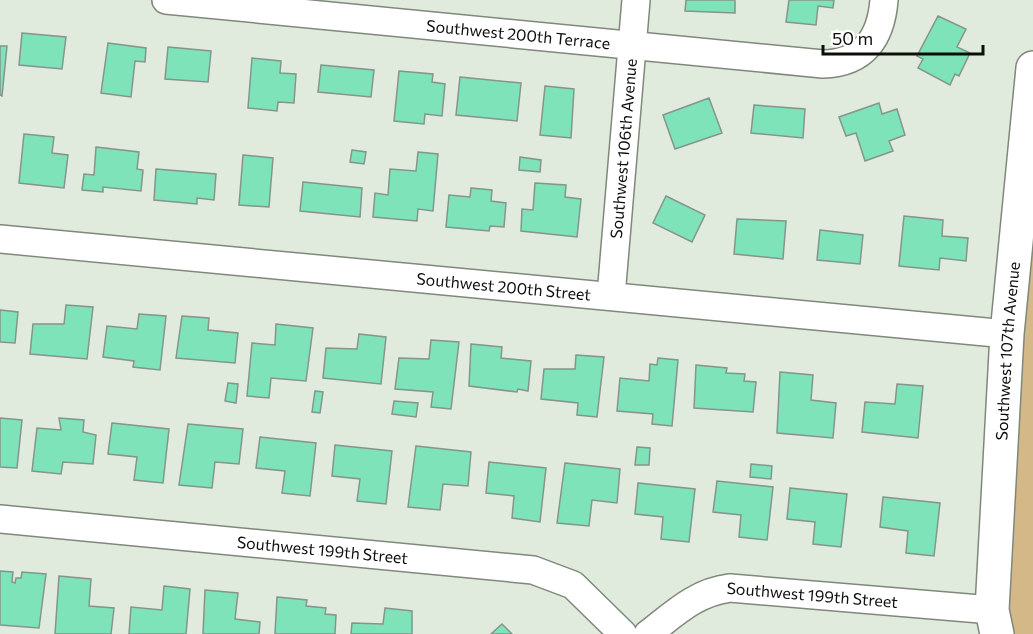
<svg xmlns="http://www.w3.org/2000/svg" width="1033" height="634" viewBox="0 0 1033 634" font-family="Commissioner,sans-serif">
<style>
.green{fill:#d4b888}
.building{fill:#7fe3ba;stroke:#84958d;stroke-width:1.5}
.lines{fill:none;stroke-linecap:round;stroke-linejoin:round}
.minor-casing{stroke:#7f887b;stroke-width:30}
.major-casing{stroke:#7f887b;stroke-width:36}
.minor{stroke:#fff;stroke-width:27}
.major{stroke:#fff;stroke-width:33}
.labels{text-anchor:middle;stroke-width:4.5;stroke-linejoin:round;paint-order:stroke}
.street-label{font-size:16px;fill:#0b0f0a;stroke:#fff}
</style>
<rect width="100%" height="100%" fill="#e1ebdd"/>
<!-- green -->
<path class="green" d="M1033,221V634H1009L1002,560Z"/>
<!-- building -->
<path class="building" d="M686,0H735V13L685,11Z
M789,0H834L833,8L818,6L816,25L786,22Z
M938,16L966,29L957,47L970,53L959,76L955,74L950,85L918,68L923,59L917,56Z
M22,33L66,37L62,69L19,65Z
M108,43L146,48L145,62L135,61L131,97L101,93Z
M0,46H7L2,96L0,95Z
M168,47L211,51L208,82L165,79Z
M252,58L281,61L280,73L296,74L294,103L278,102L277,111L248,108Z
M321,65L374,70L371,97L318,92Z
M399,71L433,74L432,82L445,84L442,116L425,114L424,124L394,121Z
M460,77L521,83L517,121L456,115Z
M545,86L574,89L571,138L540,135Z
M709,98L722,133L675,149L663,115Z
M879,103L882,114L897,109L905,135L889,141L893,151L865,161L856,133L846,136L839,117Z
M754,105L805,109L803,138L751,133Z
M24,134L54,137L52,153L68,155L64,188L19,183Z
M96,147L139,152L137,169L143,170L141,191L103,187V192L82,190L84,174L94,175Z
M352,150L366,152L364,164L350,162Z
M418,152L438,154L433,211L418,209L417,221L373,217L375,193L388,195L390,169L416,171Z
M243,155L273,158L269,207L239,205Z
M520,157L541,160L540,172L519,170Z
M156,169L216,174L214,200L197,198V204L154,200Z
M303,182L362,188L360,217L300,211Z
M535,183L566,185L565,197L581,199L577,237L521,231L522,209L533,210Z
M471,188L492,190L491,201L506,203L504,227L490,226L489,231L446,227L449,195L470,197Z
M666,196L705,215L692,242L653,223Z
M904,216L943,220L942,236L968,238L966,261L940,258L939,270L899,266Z
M737,219L786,221L783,259L734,254Z
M820,230L863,235L860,264L817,260Z
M66,305L93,307L87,359L30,354L33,324H64Z
M0,310L18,312L15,343L0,342Z
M139,314L166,316L160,370L133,367L134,361L103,357L107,326L137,329Z
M182,316L209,318L208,330L238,333L235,363L176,358Z
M276,324L313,328L306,381L271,378L269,398L247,396L252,343L275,345Z
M359,334L386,337L381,384L323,378L326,348L357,349Z
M431,340L459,342L451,409L431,407L433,392L395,389L399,358L429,359Z
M471,344L502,347L501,358L531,361L528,391L518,389L517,392L469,386Z
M576,355L604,357L597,417L577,415L578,403L541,399L544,369H575Z
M658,358L678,360L672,426L652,424L653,414L617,411L620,378L649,381L650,364L657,365Z
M696,365L727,368L726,373L745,374L744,381L756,382L753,412L694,408Z
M780,372L813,375L811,400L836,403L833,438L777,433Z
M228,383L238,384L236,403L225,401Z
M897,384L923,386L918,438L862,432L865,402L895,404Z
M315,391L323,392L320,413L312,412Z
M394,401L418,403L416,417L392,414Z
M0,418L22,420L17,468L0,467Z
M59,418L84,420L83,432L96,435L93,464L63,462L61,474L32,471L37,428L61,430Z
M112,423L169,429L163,483L134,480L137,457L108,454Z
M188,424L243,429L239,464L215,462L212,488L179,485Z
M260,437L316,443L310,496L282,493L285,471L256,468Z
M335,445L392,451L386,504L357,501L360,479L332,476Z
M416,446L471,452L468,486L443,484L440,510L408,507Z
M637,447L650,448L649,465H635Z
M489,462L546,468L540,522L512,518L514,496L486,493Z
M565,463L620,469L617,503L592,500L589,526L557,523Z
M751,464L772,466L771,479L750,477Z
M717,481L773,487L767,540L739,537L741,515L713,512Z
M638,483L695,489L689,542L661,539L663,517L635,514Z
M790,488L847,494L841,547L813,544L815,522L787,519Z
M883,497L940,503L934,556L906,553L908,531L880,527Z
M0,571L13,572L12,582L15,583L16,578H21L22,572L46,574L39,628L0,625Z
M59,576L91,579L89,606L114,608L111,634H55Z
M164,586L190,589L186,634H129L131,607L162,610Z
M205,590L238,593L235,619L260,622L259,634H203Z
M277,597L307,600L306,606L326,608L325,614L336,615L335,634H275Z
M385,608L412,611V634H351L352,623L383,624Z
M502,624L512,634H491Z"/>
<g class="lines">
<defs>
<g id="minor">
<path id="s1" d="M166,0L823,64C864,63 881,38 884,0"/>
<path id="s2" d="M0,239L1007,334"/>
<path id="s3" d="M611,296L636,0"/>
<path id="s4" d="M0,519L533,570L573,585L623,634"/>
<path id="s5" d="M648,634C674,614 696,592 730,588L992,610"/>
</g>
<g id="major">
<path id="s6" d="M997,634L992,610L1007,334L1033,68"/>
</g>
</defs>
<!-- minor casing -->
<use href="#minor" class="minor-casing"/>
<!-- major casing -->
<use href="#major" class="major-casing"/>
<!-- minor -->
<use href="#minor" class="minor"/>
<!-- major -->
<use href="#major" class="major"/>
</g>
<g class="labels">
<!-- street labels -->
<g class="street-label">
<text dy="6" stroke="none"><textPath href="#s1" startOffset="354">Southwest 200th Terrace</textPath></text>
<text dy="6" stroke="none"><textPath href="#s3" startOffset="148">Southwest 106th Avenue</textPath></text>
<text dy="6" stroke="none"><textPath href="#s2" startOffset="506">Southwest 200th Street</textPath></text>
<text dy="6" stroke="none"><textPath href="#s6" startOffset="284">Southwest 107th Avenue</textPath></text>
<text dy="6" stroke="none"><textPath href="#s4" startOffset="324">Southwest 199th Street</textPath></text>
<text dy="6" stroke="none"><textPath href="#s5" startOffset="178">Southwest 199th Street</textPath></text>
</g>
</g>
<!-- scale -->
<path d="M823 45v9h160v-9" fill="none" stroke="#0b0f0a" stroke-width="3"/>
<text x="832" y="45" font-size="18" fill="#0b0f0a" stroke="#ffffff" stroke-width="4.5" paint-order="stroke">50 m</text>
</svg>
